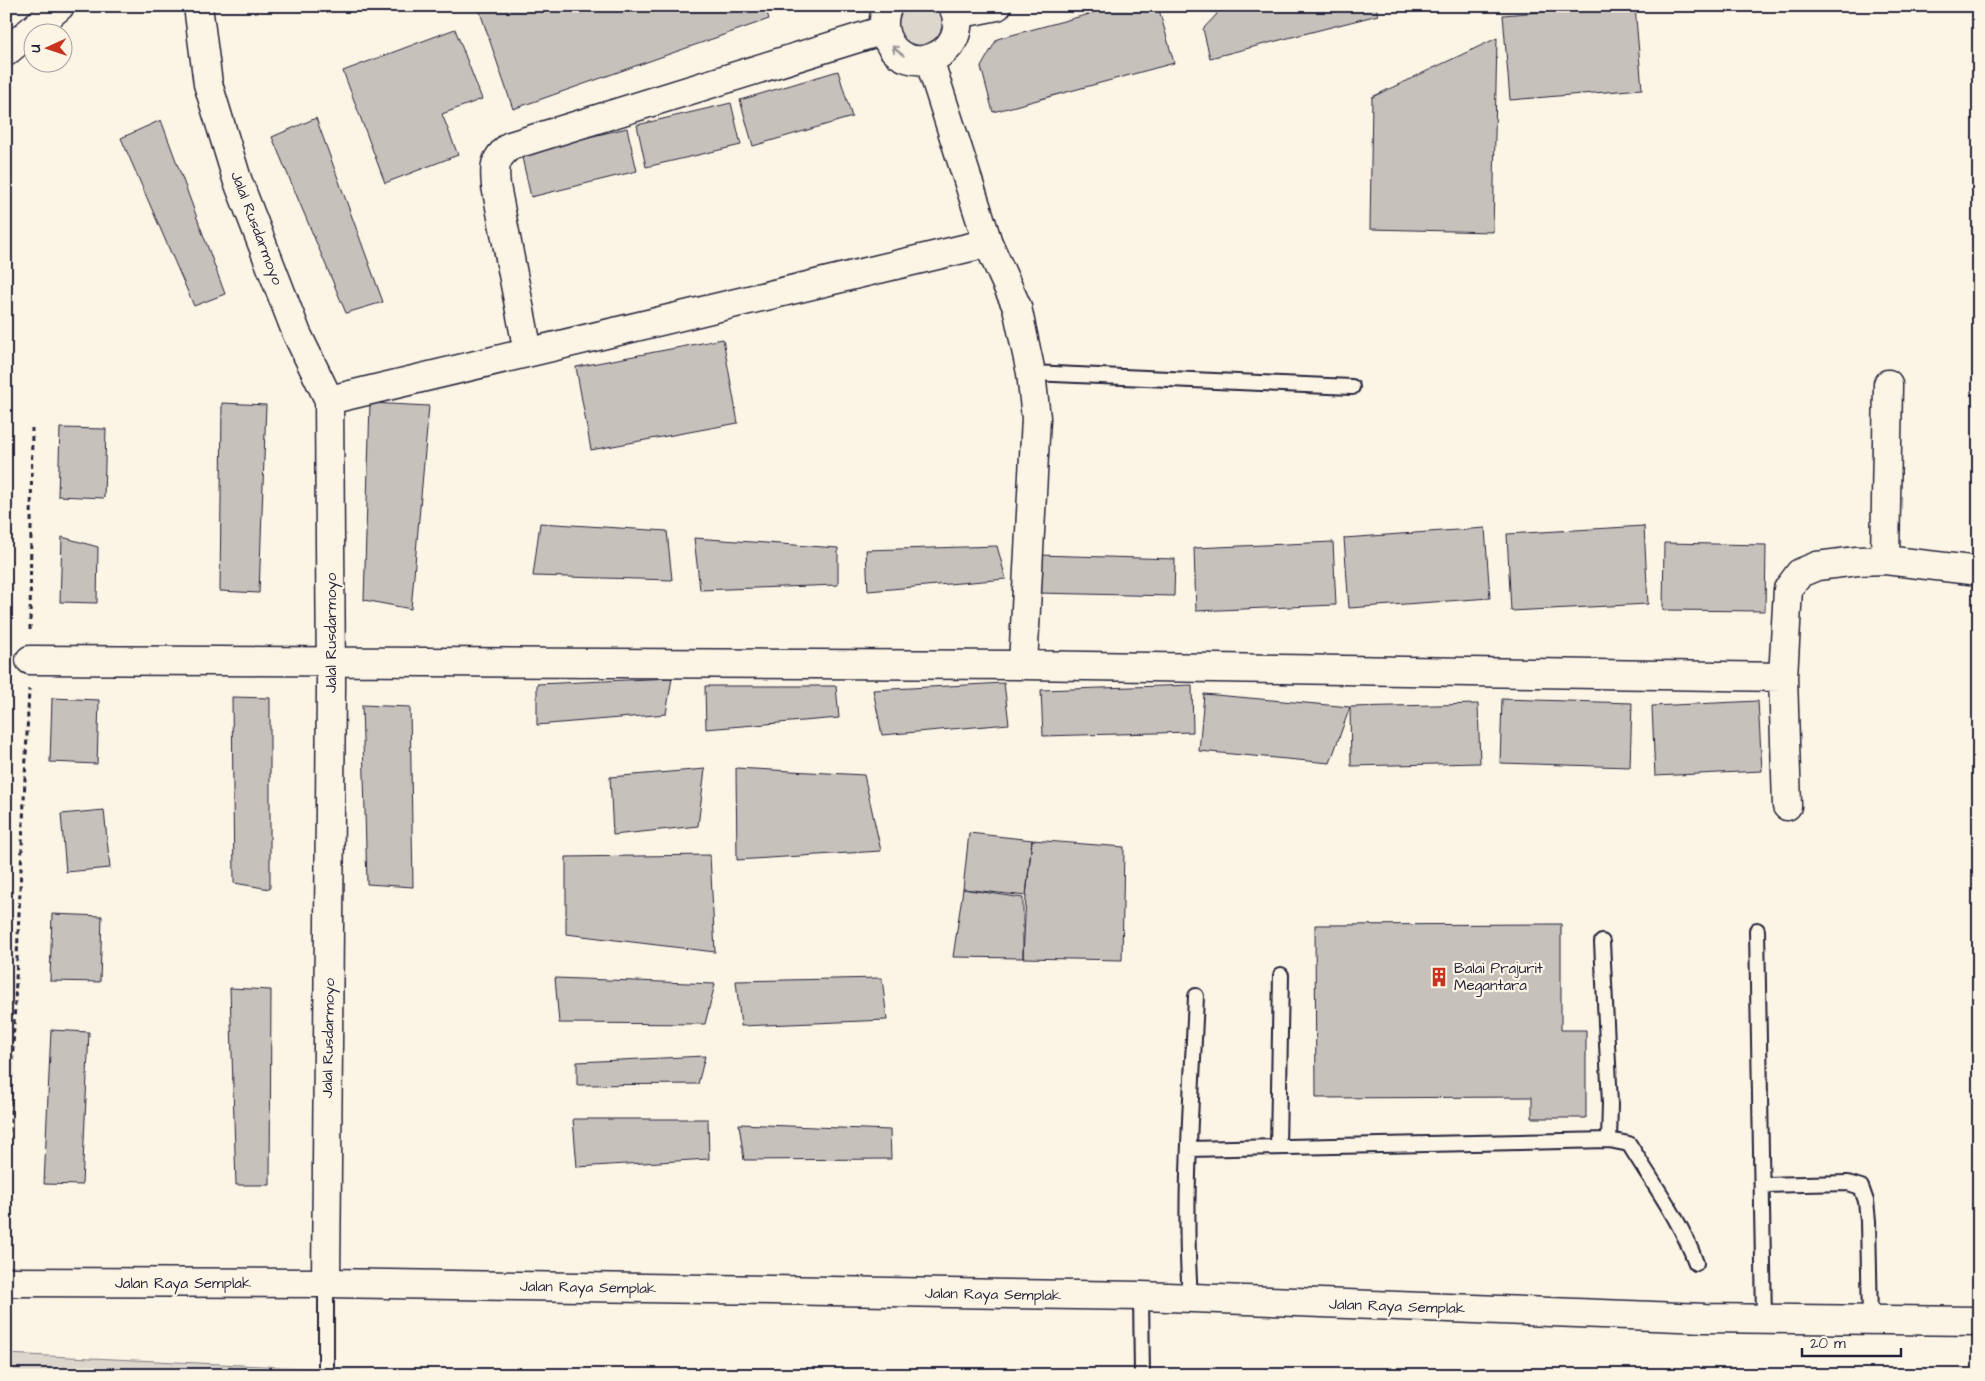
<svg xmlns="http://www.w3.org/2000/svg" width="1985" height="1381" viewBox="0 0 1985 1381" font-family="'Architects Daughter',sans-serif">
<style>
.green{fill:#dcd6cc;stroke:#7f7c84}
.building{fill:#c6c1bb;stroke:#22223b}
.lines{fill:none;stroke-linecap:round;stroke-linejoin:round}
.service-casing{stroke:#22223b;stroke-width:18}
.minor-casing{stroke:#22223b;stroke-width:31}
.primary-casing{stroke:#22223b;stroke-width:31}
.path{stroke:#22223b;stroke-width:3;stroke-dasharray:5 4;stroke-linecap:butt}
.service{stroke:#fcf5e5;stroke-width:14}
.minor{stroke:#fcf5e5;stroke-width:28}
.primary{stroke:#fcf5e5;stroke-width:28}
.oneway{stroke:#9a9698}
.labels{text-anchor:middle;stroke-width:4.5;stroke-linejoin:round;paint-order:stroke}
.street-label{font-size:15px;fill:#22223b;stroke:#fcf5e5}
.poi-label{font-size:15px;fill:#22223b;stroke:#fcf5e5;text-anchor:start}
</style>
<rect width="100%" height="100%" fill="#fcf5e5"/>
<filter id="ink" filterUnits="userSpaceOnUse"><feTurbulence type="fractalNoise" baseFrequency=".02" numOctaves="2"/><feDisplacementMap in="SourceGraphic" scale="10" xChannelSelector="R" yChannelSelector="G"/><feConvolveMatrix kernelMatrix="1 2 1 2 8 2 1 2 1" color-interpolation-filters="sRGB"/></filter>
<g filter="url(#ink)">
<!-- green -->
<path class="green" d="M897,6H942C957,33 926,62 898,35Z
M6,1354L454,1375H6Z"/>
<!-- building -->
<path class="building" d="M478,6H765L769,19L513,109Z
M1119,6H1158L1174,63L993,112L981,67L997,39Z
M1212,6H1376L1378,15L1210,58L1203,29L1217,14Z
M1612,6H1635L1642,89L1510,100L1503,15Z
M455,29L482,99L442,114L458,155L385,183L343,71Z
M1497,38L1493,232L1370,229L1372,97Z
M838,71L852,117L753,146L740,100Z
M731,103L741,145L646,167L637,125Z
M316,118L383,302L346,313L272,137Z
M161,120L225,294L194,306L121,138Z
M627,128L637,171L531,197L521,153Z
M723,339L738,423L591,450L576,367Z
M222,403L266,405L259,593L220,591Z
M370,403L429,406L411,609L364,600Z
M60,428L106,429L104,498L58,496Z
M540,523L667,531L672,580L533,576Z
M1644,526L1648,604L1511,611L1507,534Z
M1485,528L1490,598L1349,608L1344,538Z
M62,537L98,547L97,603L60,602Z
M694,538L838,548V585L700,590Z
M1333,542L1336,605L1196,611L1194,548Z
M1664,543L1766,545L1765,611L1663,610Z
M997,546L1006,579L868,591L866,550Z
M1038,555L1175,559L1174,596L1037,593Z
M672,678L666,714L537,725V684Z
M1004,683L1009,724L882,735L873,690Z
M1192,685L1193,732L1043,736L1041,690Z
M705,686H836L839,718L706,729Z
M1204,694L1350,707L1330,763L1199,751Z
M232,697L270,698V889L234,883Z
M52,698L99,700L97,764L50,762Z
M1502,699L1632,703L1630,767L1500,763Z
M1758,701L1762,771L1655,776L1652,706Z
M1478,704L1480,763L1351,766L1350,707Z
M362,705L410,707L413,887L367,884Z
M736,768L864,775L881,851L737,860Z
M705,769L698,826L613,835L610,777Z
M104,810L110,868L66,872L61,814Z
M969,833L1032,840L1026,896L963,889Z
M1032,840L1124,847L1122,960L1023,958L1026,896Z
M710,855L715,952L566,934V857Z
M963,889L1023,898V958L953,957Z
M52,914L102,916L100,982L50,981Z
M1561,924V1030H1586V1118H1532V1097L1316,1098L1315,925Z
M555,978L715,984L705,1024L559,1023Z
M882,978L887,1020L741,1026L736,981Z
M230,988L271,990L270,1185H236Z
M51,1030L89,1032L82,1185L44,1184Z
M705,1056L698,1084L577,1085V1062Z
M573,1119H708L709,1159L577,1167Z
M739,1124L890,1130L891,1159L744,1160Z"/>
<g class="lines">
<defs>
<path id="service" d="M1031,373L1352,387
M1757,930L1764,1318
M1602,942L1610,1104L1609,1140L1629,1144C1653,1183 1681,1221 1696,1263
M1278,1147L1281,975
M1189,1149L1609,1140
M1762,1185L1848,1183L1861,1187L1866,1201L1868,1221L1870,1320
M326,1283V1375
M1141,1296L1142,1375
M1190,1297C1183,1197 1192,1096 1196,996"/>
<path id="minor" d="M198,6L208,84L237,179L297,334L329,400L331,685L326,1283
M888,6C883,16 883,27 886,36C904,84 975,53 953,6
M957,14L997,6
M6,52L60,6
M929,59L988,243L1017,307L1031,373L1036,418L1023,665
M528,352L496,186C494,166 494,159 510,146L884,30
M329,400L988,243
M1885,560L1888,384
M30,660L1023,665L1783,677
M1787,806L1783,677L1788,589L1800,573L1817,566L1857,561L1885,560L1979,571"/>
<path id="primary" d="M6,1282L326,1283L1141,1296L1705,1318L1979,1321"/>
</defs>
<!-- service casing -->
<use href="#service" class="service-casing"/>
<!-- minor casing -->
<use href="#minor" class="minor-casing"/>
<!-- primary casing -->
<use href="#primary" class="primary-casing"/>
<!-- path -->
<path class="path" d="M30,630L32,428
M6,1204L29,689"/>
<!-- service -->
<use href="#service" class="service"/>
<!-- minor -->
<use href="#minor" class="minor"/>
<!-- primary -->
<use href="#primary" class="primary"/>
</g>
<!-- one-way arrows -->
<defs><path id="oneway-shaft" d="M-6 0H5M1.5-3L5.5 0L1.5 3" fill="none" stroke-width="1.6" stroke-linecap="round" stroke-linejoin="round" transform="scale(1.25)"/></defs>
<use class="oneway" href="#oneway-shaft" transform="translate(898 51) rotate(-140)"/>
</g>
<!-- icons -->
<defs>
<symbol id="building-bare" viewBox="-9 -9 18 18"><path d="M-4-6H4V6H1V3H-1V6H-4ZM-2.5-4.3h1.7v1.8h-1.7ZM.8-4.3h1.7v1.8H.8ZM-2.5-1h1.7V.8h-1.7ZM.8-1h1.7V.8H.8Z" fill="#c8321e" stroke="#fcf5e5" stroke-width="2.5" paint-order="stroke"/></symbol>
</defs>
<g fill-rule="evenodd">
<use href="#building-bare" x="1425" y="963" width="28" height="28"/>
</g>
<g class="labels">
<!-- street labels -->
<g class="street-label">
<text transform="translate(257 228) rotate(69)" y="5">Jalal Rusdarmoyo</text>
<text transform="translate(331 633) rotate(-90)" y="5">Jalal Rusdarmoyo</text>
<text transform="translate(328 1038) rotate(-89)" y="5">Jalal Rusdarmoyo</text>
<text x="183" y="1288">Jalan Raya Semplak</text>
<text transform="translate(588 1287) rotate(1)" y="5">Jalan Raya Semplak</text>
<text transform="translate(993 1294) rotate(1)" y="5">Jalan Raya Semplak</text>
<text transform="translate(1397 1306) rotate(2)" y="5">Jalan Raya Semplak</text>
</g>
<!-- poi labels -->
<g class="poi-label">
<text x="1454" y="973">Balai Prajurit<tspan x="1454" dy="17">Megantara</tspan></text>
</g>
</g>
<!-- margin -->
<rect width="1985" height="1381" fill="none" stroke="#fcf5e5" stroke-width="25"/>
<rect x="12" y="12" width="1960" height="1356" fill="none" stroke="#22223b" stroke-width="2" filter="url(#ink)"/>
<!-- north arrow -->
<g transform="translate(48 48) rotate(267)"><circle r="24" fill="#fcf5e5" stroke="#a5a1a1"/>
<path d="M0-4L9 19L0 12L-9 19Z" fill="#c8321e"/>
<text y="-8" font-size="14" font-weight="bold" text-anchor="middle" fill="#22223b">U</text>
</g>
<!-- scale -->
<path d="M1802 1348v8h99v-8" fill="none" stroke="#22223b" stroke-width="2.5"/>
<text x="1810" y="1348" font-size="15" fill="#22223b" stroke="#fcf5e5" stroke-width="4" paint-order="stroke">20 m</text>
</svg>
